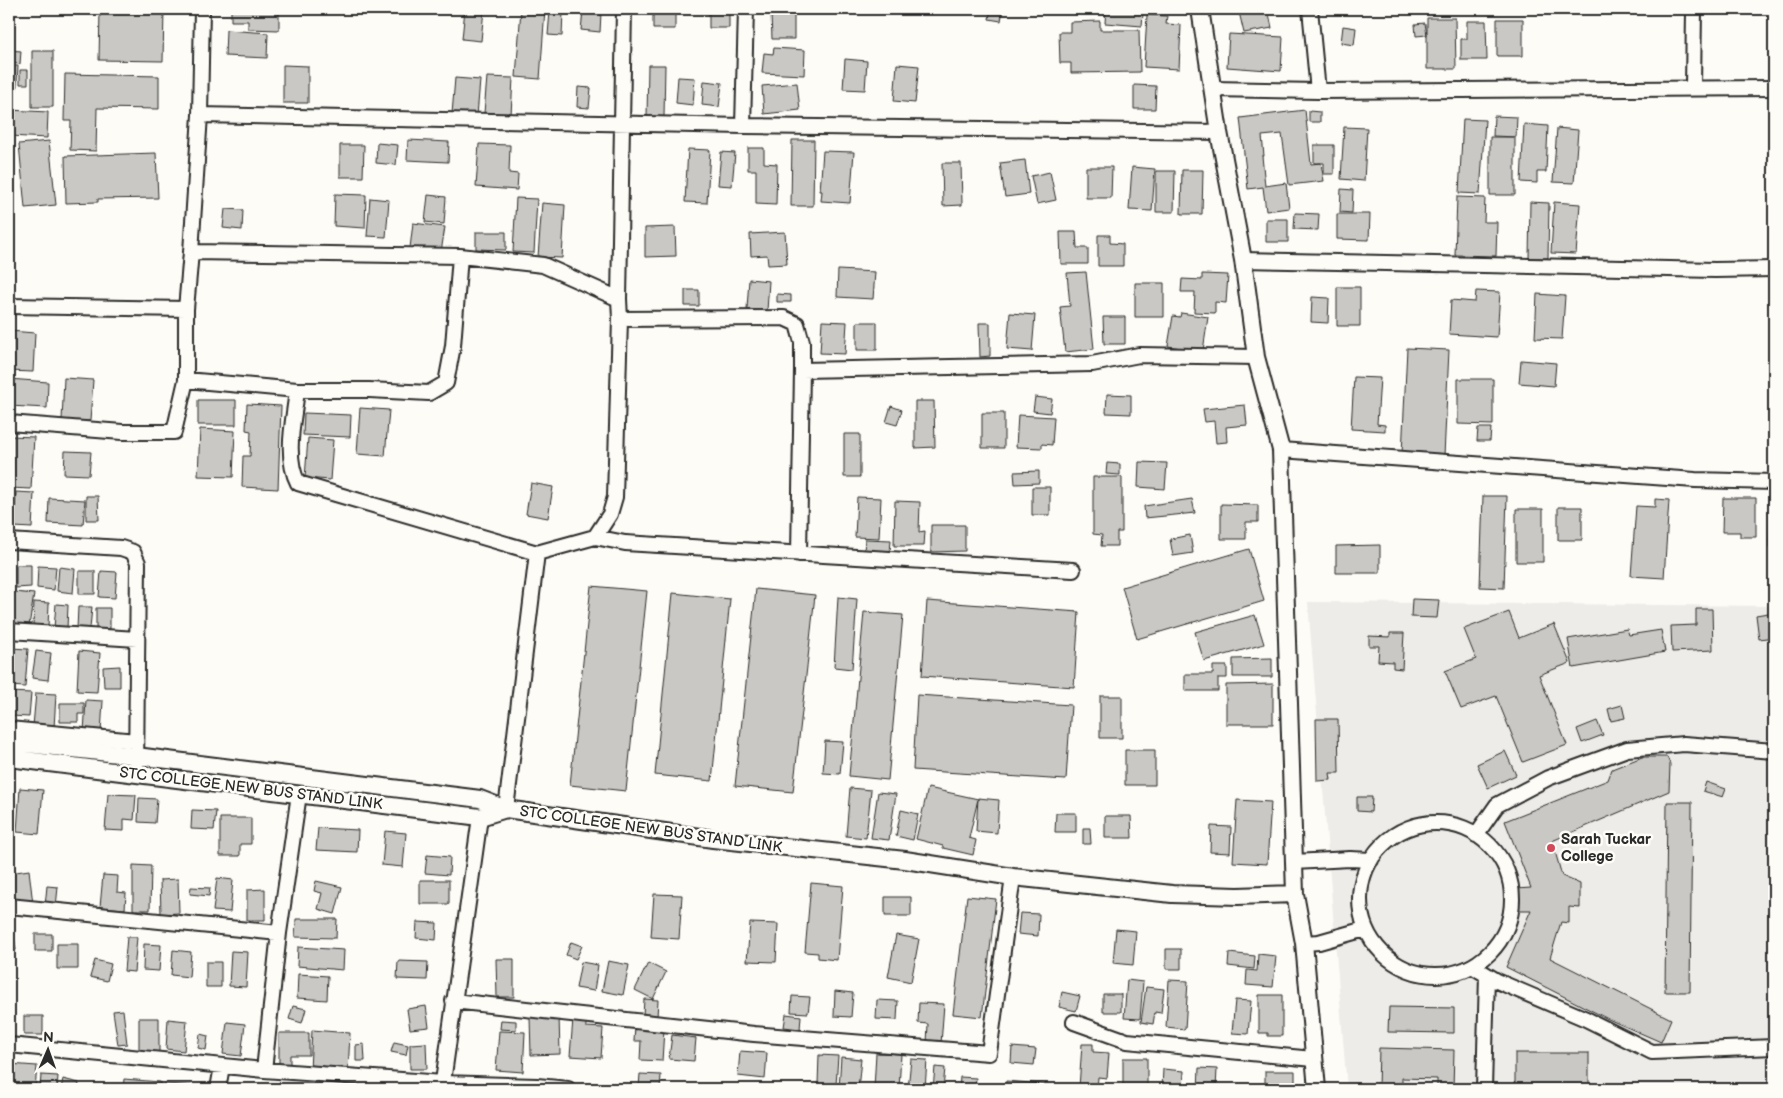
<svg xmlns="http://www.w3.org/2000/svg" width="1783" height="1098" viewBox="0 0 1783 1098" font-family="'Balsamiq Sans',sans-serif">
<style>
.built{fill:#edece8}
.building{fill:#c9c8c4;stroke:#2b2b2b}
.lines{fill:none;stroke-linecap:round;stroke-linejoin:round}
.minor-casing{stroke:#2b2b2b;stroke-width:18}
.tertiary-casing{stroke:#2b2b2b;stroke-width:20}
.minor{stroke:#fdfcf7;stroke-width:14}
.tertiary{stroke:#fdfcf7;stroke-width:16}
.poi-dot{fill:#d1495b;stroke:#fdfcf7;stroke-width:2}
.labels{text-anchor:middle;stroke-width:5;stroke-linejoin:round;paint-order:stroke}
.street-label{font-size:15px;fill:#2b2b2b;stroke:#fdfcf7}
.poi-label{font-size:15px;font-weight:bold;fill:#2b2b2b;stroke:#fdfcf7;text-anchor:start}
</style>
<rect width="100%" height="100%" fill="#fdfcf7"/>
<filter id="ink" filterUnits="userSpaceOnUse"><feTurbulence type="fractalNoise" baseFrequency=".02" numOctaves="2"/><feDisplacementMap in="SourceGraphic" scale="10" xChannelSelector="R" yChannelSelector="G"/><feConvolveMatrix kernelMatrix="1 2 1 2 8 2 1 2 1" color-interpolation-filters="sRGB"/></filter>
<g filter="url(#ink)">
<!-- built -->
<path class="built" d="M1308,602L1774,606V1089H1347Z"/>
<!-- building -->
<path class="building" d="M100,9H164L163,61L99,60Z
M231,9H279V30L248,29V21H231Z
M465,9H484L481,41L462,39Z
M521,9H545L540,79L516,77Z
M653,9H675V29H653Z
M709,9H729V28H709Z
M991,9H1003L1001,21L989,19Z
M1071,9H1104V14L1070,13Z
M1106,9H1151L1150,13H1143L1142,26L1105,23Z
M1254,9H1268L1272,28L1244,33L1239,12Z
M550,11L563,12L562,36L548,35Z
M583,11L601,13L600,32L581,30Z
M794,13V39H772L771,14Z
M1147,15L1167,16L1166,24L1181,25L1179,69L1144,67Z
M1427,18H1455L1456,69H1427Z
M1497,19H1523V56H1497Z
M1100,21V30H1139L1140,72L1071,73V63H1060L1059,32H1070V22Z
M1467,21H1486L1487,60H1461V39H1467Z
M1425,23L1427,35L1416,36L1415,24Z
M1343,26L1356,28L1354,45L1341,43Z
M226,30L268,33L267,58L225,56Z
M1229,34L1283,37L1281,71L1227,67Z
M774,48L805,50L804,75L762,73L764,53L773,54Z
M9,50L21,51L20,64L9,63Z
M32,51H53V107H32Z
M845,59L867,61L865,90L843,89Z
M897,64L919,66L915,103L894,101Z
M283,65L308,66V103H283Z
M648,65H665L664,117H647Z
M9,66H18L16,100H9Z
M20,70H28V84H20Z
M65,74L159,76V109L97,108L96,151L70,150L71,121H64Z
M487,77L513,78L511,115L484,113Z
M678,77L695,78L693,105L676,103Z
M455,78L480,80L477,116L452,114Z
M704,81L722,83L719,107L702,105Z
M797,83L800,110L764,114L762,86Z
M1134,85L1156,86L1155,109H1134Z
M578,87L591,88L589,108L577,107Z
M9,110L48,112L47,138L9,136Z
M1305,110L1311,164L1321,163L1324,181L1289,185L1282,134L1262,136L1264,156H1262L1265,186L1286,183L1289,208L1266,211L1263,187L1248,189L1240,118Z
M1309,111L1320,112V122H1309Z
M1494,116L1517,117L1516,137L1493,136Z
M1463,119L1485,120L1480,194L1459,193Z
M1524,124L1548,126L1546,172H1537V183L1521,182Z
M1344,127L1367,128L1364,181L1341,179Z
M1557,128L1578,130L1574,183L1553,182Z
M1490,137H1515V195H1490Z
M408,140L449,142L448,162L407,160Z
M792,140H814L813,206H791Z
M49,141L56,205L25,208L19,144Z
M9,142H14L10,210H9Z
M377,143L398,145L396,165L376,163Z
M479,144L510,145L509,173L518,174L517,190L476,187Z
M340,145H364L363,177H340Z
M1314,145H1334V174H1324V163H1314Z
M748,148H764V163L777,164L776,205L756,204V170H748Z
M688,149L710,150L707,203L685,202Z
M823,151L854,152L850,203L821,201L822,191H820Z
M721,152L735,153L732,186L718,185Z
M156,153L158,198L98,199V202L66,203L65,156Z
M1025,160L1029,194L1005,197L1000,163Z
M942,163H961L962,205L943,206Z
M1086,167H1112L1111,198H1086Z
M1132,167L1155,169L1152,211L1129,210Z
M1182,170H1203L1202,214H1181Z
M1156,171H1175L1174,212H1156Z
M1050,172L1056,200L1037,204L1031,176Z
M1341,189L1353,190L1352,213L1340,212Z
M335,194L366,195L365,228L334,226Z
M428,195L446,197L444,224L425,222Z
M1457,197L1485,198L1484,222H1497L1496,256L1455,255Z
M370,198L389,200L386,237L367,236Z
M516,198L537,199L534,253L513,252Z
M1530,202L1549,203L1548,258H1529Z
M1554,202L1580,204L1576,254L1551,253Z
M542,203L565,205L562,258L538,257Z
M225,209L243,210L242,230L223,228Z
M1295,213L1319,214L1318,230L1294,229Z
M1337,214H1370L1369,240L1337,239Z
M1266,219H1288V242H1266Z
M413,223L445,227L441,252L410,248Z
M675,227L676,256L645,257V228Z
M476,232H506V250L476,249Z
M785,232L787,264L768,265L767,255L751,256L750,234Z
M1060,232H1076L1077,248H1088V264H1061Z
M1098,235H1110V243L1123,244V266H1098Z
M838,270L875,272L873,299L837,297Z
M1086,272L1094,349L1065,352L1060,307L1070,306L1067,273Z
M1202,274L1228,275L1226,303L1215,302V313L1194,312L1195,292H1181L1182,279L1202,280Z
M749,279L769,281L767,311L747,309Z
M1135,283H1164V317H1135Z
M1337,287H1360V326H1337Z
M685,290H699V306H685Z
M1476,291L1500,292L1497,337L1449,334L1451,300L1475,302Z
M777,294L791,295V302H777Z
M1537,294L1565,296L1562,339L1535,338Z
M1312,297L1329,298L1328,323L1311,322Z
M1010,313L1035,315L1032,351L1007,349Z
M1181,313L1208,317L1203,351L1168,346L1173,316L1180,317Z
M1103,317H1125V344H1104Z
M822,321L847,322L845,354L820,353Z
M857,322H877V350H857Z
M979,323H990V356L980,357Z
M10,331L35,333L33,372L9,371Z
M1407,348L1449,350L1444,456L1402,454Z
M1521,360L1556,363L1554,386L1519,383Z
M1354,377L1380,378L1377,424L1385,425V431L1351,429Z
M64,378L93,380L90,421L62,420Z
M9,379L48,382L47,408L9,406Z
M1458,379H1493V425L1458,424Z
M1107,394L1131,395V414L1106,413Z
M1035,397L1052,399L1050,413L1033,411Z
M198,400H236V425H198Z
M915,401H934L935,447L915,448Z
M247,404L281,406L278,489L242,487L243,456H250L251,431L246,430Z
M1245,405L1247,425L1226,427L1227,442L1216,443L1214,421L1205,422L1203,409Z
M891,406L902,410L897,425L886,422Z
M360,408L389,410L385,456L357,454Z
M304,413L351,415L350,437L303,435Z
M982,413H1004V448H982Z
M1018,415L1054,417L1052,445L1042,444V448L1016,447Z
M1478,428H1491L1490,441H1477Z
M200,429L235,431L233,477L198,476Z
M844,434H860V477H844Z
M11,436L34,437L31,489L9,488Z
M308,438L333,440L330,480L305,478Z
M65,451L91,452L89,475L64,474Z
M1139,462L1167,463L1165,489L1138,487Z
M1107,463L1120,464V475L1106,474Z
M1039,471V483L1015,484L1014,472Z
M1093,477H1122V532H1117V546H1101L1102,535L1093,534Z
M531,483L553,487L548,518L526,514Z
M1032,487H1050V515H1032Z
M9,489H12L11,533H9Z
M16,492L34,493L32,528L14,527Z
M86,496H98L99,520H86Z
M1483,496H1507L1504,588L1480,587Z
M857,497L881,498L879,538L855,537Z
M49,498L85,500L83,525L48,523Z
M1723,498H1756V537H1740V532H1722Z
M1192,499L1195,513L1145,518L1144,506Z
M1655,499L1669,500L1664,578L1631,576L1636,506L1655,507Z
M895,501L920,502L919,532L925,531L924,546H894Z
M1221,504L1258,505V522H1246V539H1221Z
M1770,505H1774V548H1769Z
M1558,507H1582V540H1558Z
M1516,509H1543V562H1516Z
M931,525H965V551L931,552Z
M1190,535L1193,553L1173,556L1170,539Z
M865,539L891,540L890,552L864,551Z
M1380,545V573H1336V546Z
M1249,549L1264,601L1137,639L1122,587Z
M16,565H31V587L16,588Z
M38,566L56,567L54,590L37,588Z
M59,567L75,569L73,593L57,591Z
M79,571H95V594H79Z
M101,571L117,572L115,598L99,597Z
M591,586L647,591L626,791L570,785Z
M756,589L815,595L793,792L735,786Z
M14,592L34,594L29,626L10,623Z
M673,593L730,599L712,781L655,775Z
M838,597L857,599L852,669L834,667Z
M1412,599L1439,600L1437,618L1411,617Z
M927,601L1079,612L1074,687L922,676Z
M34,602L49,603L48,627L33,626Z
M56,604L68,605L67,629L54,628Z
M78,607H92L90,629H77Z
M96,608H110V629H96Z
M1696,609H1712L1713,650L1672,652L1671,626L1696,625Z
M864,612L903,615L888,780L849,776Z
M1509,612L1519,638L1554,624L1570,663L1539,675L1567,745L1523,762L1496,696L1461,709L1445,671L1476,659L1464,629Z
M1774,612V637L1759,639L1756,615Z
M1255,615L1264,644L1204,661L1195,632Z
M1627,629L1629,635L1661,630L1665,652L1573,668L1568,639Z
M1390,633H1404L1402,669L1393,668V662L1378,661L1379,646H1369V636L1390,637Z
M11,648L28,649L25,687L9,686Z
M36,651L51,653L48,680L32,678Z
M79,651L100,653L97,692L77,691Z
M1272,658V677H1233V659Z
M120,666V687H104L103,667Z
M1213,666H1227V678H1218V691H1185V674H1213Z
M1273,684V724H1226V685Z
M9,692L31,693L29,717L11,716L10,724H9Z
M36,693L56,694L54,728L33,726Z
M917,695L1071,705L1066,780L913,770Z
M1100,696H1122V738H1100Z
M86,700L103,701L101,733L84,732Z
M60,703H84V714H78V722H60Z
M1622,705L1625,718L1611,721L1608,709Z
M1316,719H1338L1339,773H1330L1331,780L1317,781Z
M1597,721L1603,735L1582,743L1577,729Z
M825,741L843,742L840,774L823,773Z
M1125,750H1155V785H1125Z
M1505,751L1516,775L1488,788L1477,764Z
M1642,757H1667L1670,764L1669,791L1552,841L1562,876L1580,884V908L1569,907V923L1561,922L1550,958L1671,1019L1661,1042L1608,1019L1506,967L1531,910H1517L1516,889L1531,888L1505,821L1608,780L1612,769Z
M1706,782L1726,789L1723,797L1703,791Z
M20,788L43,790L39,834L17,832Z
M850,788L871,790L866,838L846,836Z
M928,788L978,799L969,838L976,840L973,855L943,848V846L916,839Z
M9,791H12L10,825H9Z
M878,792L896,794L889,840L871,838Z
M108,794L136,795L134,820L124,819V831L105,830Z
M1357,797H1372L1371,812L1357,811Z
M139,798L157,799L155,823L138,822Z
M978,798L999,800L997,833L976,831Z
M1237,800L1271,802L1267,864L1233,862Z
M1667,802H1692L1690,992H1665Z
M192,810L216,811L214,830L191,829Z
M901,810L918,814L913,840L896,836Z
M1056,813H1076V832H1055Z
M1105,816H1131L1132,838H1105Z
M220,818H251V844H240V856H220Z
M1211,826L1231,827L1230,853L1210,852Z
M318,828L358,830L357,852L316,850Z
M1083,828H1090L1091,844H1083Z
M385,831L406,833L403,867L382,865Z
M427,855L450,857L449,875L425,873Z
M133,865L151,866L150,910H133Z
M29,870L33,904L15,907L10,873Z
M103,875L118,876L117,892L126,893L125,909L100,907Z
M217,878L233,880L230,912L213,911Z
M178,879L179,913L161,914L160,880Z
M420,880H449V904H420Z
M316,881L342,887L335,914L318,909L322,893L314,891Z
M811,883L843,886L837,960L818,958V953L805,952Z
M47,886L58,887L56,907L45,906Z
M191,887L210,888L209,896L190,894Z
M265,889V920H247V890Z
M654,894L682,895L679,939L651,937Z
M967,896L996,899L982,1017L953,1014Z
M885,897H911V916H885Z
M1020,913L1039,914L1038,936L1018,934Z
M296,919H337L336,938L295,937Z
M417,922L437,923L436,940L416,938Z
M750,923L778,924L776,962L747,961Z
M1116,929L1136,931L1133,965L1113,963Z
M13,930L16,950L9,951V931Z
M35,934H52V951H35Z
M896,935L919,939L911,982L888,977Z
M127,937H137L134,972L124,971Z
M571,942L582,946L576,959L566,955Z
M57,944H78V969H57Z
M144,944L161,945L159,971L143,970Z
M298,947L344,950L343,970L297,966Z
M1166,949H1181V969H1166Z
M173,950L191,952L189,977L171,975Z
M231,951L248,952L246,987L229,986Z
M1229,953L1255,956L1254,969L1228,966Z
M1258,954L1276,956L1273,987L1246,985L1247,970L1257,971Z
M496,959H514V997H497Z
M95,960L111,964L107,981L90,977Z
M398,961L428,962L427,980L397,979Z
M608,961L629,965L623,995L602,991Z
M206,962H221V987H206Z
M581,962L598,965L594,991L576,988Z
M648,963L666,972L653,999L635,990Z
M298,974L328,976L327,1000L297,998Z
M1127,980L1143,982L1140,1019L1124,1018Z
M1169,980L1188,981L1185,1029L1166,1027Z
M1146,987L1164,989L1161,1013L1155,1012L1153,1024L1141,1022Z
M835,991L853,993L851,1017L834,1016Z
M1062,992L1080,996L1076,1011L1059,1007Z
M1103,994H1121V1012H1103Z
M1259,995H1282V1036H1268V1033H1259Z
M792,996L810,997L808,1013L791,1012Z
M644,999L658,1000L657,1017L643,1016Z
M877,1000L898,1001L897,1020L876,1019Z
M1235,1000L1251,1001L1248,1034L1232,1033Z
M919,1003L944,1004L941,1044L927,1043L928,1024L918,1023Z
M293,1006L306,1009L302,1023L289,1019Z
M426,1006L429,1027L410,1029L407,1009Z
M1389,1007L1454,1008V1033L1388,1032Z
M123,1010L127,1044L118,1045L113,1011Z
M786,1014L801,1016L800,1029L784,1027Z
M24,1016H43V1035H24Z
M559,1016L560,1054L531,1055L530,1017Z
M139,1018H159V1055H139Z
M168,1019L187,1021L184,1051L166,1049Z
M573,1019L586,1020V1027L603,1028L601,1058L570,1056Z
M501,1020L516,1021V1030L500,1029Z
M227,1022L245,1024L241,1056L223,1054Z
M635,1027L664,1029L662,1061L640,1060L641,1041H634Z
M312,1030L350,1033L348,1072L310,1070Z
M499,1031L525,1032L523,1072L496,1070Z
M279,1033H309V1055H290V1067H279Z
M200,1034L208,1036L206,1050L198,1048Z
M672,1035L696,1038L694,1061L669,1059Z
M394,1042L408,1045L406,1055L391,1052Z
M426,1043L427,1069H410V1044Z
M364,1044L365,1061H356V1045Z
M1082,1044H1093V1052L1109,1053L1107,1078L1098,1077L1097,1089L1079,1088Z
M1012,1047L1036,1049L1034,1065L1011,1063Z
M1379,1048L1454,1050L1453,1089H1437V1079L1402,1078V1089H1378Z
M740,1051L767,1053L765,1079L738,1076Z
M876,1053L901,1054L899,1089H874Z
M1515,1053H1589V1089H1515Z
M819,1055L838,1056L836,1085L818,1084Z
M841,1057L861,1059L858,1089H839Z
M1123,1058H1147V1089H1123Z
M911,1059L927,1060L925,1089H908Z
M9,1064L37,1066L35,1089H9Z
M935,1067L945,1068L943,1089H933Z
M1199,1068L1217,1069L1216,1089H1198Z
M1163,1069L1184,1071L1183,1089H1162Z
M1265,1071H1295V1089H1265Z
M640,1074L661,1075L660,1089H634V1087H639Z
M41,1075L58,1076L57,1089H40Z
M960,1077L976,1078L975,1089H959Z
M63,1079L79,1083L78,1089H61Z
M124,1079L160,1082V1089H123Z
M1006,1081L1043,1084L1042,1089H1006Z
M104,1084L119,1086V1089H104Z
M164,1084L203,1086V1089H164Z"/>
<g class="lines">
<defs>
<path id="minor" d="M202,9L200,115L743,126L1219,132
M1310,9L1318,91
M1693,88L1694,9
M1213,89L1318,91L1774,88
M200,115L191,252L460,256L543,265L619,299L624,9
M743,126L746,9
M460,256L453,346L446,383L429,393L369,390H297C294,419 284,456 298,483L537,553
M1243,260L1715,270L1774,269
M9,306L186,309
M620,319L784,318L797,324L802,342V370L1092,364L1139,355L1256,357
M186,380L297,390
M9,423L122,432H174L186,380V309L191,252
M1281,450L1695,480L1774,482
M595,537L625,543L1073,570
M9,541L121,548L133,552L138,563L136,773
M799,554L802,370
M9,631L137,639
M9,729L136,741
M506,809L537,553L595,537L610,514L615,497L620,319L619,299
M1360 899a76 76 0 1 1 152 0a76 76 0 1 1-152 0Z
M1476,835L1497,805L1548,778L1627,749L1684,744L1774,751
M1294,862L1350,859L1371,860
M9,906L279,933
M1304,943L1319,942L1365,929
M1472,966L1497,981L1586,1019L1652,1052L1774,1047
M453,1001L754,1034L989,1053L1013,877
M1074,1022L1127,1041L1313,1059
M9,1045L264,1070L443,1083L537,1086L568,1089
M264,1070L279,933L299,794
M218,1089L222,1066
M442,1089L480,817
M1484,1089L1487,975"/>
<path id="tertiary" d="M1200,9L1219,132L1243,260L1256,357L1281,450L1295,894L1304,943L1317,1089
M9,742L136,756L480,799L506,809
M9,758L480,817L506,809L713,839L905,860L1013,877L1172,894L1238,896L1295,894"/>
</defs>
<!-- minor casing -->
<use href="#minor" class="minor-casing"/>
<!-- tertiary casing -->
<use href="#tertiary" class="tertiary-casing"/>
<!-- minor -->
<use href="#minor" class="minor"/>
<!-- tertiary -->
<use href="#tertiary" class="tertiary"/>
</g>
</g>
<!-- markers -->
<circle class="poi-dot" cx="1551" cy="848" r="5"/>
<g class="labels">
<!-- street labels -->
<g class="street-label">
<text transform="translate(251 788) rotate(7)" y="5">STC COLLEGE NEW BUS STAND LINK</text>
<text transform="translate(651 829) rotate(8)" y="5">STC COLLEGE NEW BUS STAND LINK</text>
</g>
<!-- poi labels -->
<g class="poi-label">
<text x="1561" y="844">Sarah Tuckar<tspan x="1561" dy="17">College</tspan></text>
</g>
</g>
<!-- margin -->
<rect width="1783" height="1098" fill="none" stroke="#fdfcf7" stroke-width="30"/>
<rect x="15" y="15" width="1753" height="1068" fill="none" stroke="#2b2b2b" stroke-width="2" filter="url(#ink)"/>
<!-- north arrow -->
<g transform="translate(48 1050) rotate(2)" stroke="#fdfcf7" stroke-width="4" paint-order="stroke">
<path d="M0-4L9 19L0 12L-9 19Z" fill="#2b2b2b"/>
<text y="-8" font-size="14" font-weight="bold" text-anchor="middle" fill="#2b2b2b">N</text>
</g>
</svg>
